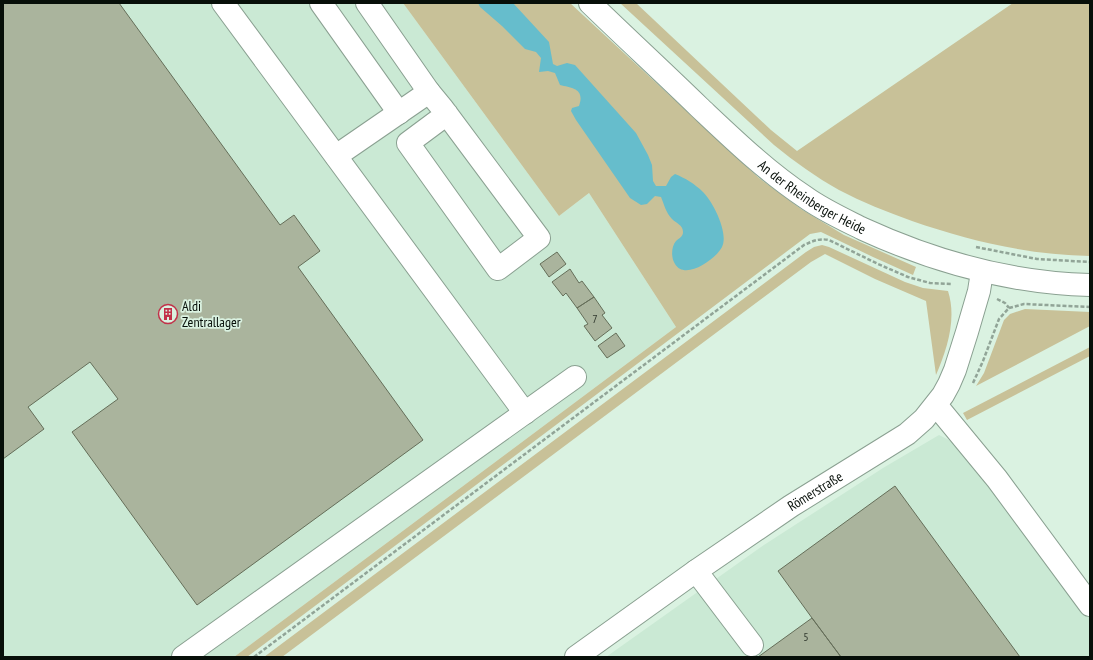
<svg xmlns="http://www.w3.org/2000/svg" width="1093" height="660" viewBox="0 0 1093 660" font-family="'PT Sans Narrow',sans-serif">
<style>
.built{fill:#cae9d4}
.green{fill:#c8c198}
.water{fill:#66bdcc}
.building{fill:#aab49d;stroke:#656e59}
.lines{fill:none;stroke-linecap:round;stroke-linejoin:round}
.minor-casing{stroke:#8aa091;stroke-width:24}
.path{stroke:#91a497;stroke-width:2.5;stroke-dasharray:4 2;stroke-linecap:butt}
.minor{stroke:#fff;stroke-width:22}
.labels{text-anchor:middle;stroke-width:3.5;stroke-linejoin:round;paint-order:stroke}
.number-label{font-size:12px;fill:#30382e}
.street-label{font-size:14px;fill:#070f09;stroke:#daf2e1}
.poi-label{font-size:14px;fill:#070f09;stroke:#daf2e1;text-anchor:start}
</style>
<rect width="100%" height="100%" fill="#daf2e1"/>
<!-- built -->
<path class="built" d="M3,3H403L559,216L589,193L676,327L234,657H3Z
M939,435L949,440L965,452L1090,608V657H606L761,547L883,468Z"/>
<!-- green -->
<path class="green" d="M403,3H570L759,178L801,209L844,235L916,267L913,275L873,257L821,232L810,234L247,657H234L676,327L589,193L559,216Z
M620,3H636L771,130L797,151L1013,3H1090V256C1029,255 970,241 912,221C887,212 862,202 839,190C816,177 795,162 774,145Z
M822,245L829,247L905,282L923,288L948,291C957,319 947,349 936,375L926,301L875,279L825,254L811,262L282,657H264L806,252L814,247Z
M1025,309L1090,312V326L976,386L984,373L1004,320L1010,314Z
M1090,347V356L967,420L963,413Z"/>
<!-- water -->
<path class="water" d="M478,3H513L549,42L553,64L557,66L567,63L575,65L636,133L648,155L652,165L653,181L656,186H666L671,177L675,174C685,178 695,184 703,192C713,202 729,233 722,247C716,259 685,281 675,264C671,258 671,247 676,241C679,238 683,237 683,232C683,225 676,223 672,219C666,213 664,204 661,197L655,196L647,204L641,205L630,198L576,120L571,111L572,108L579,106C585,89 573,88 560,85L555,73L548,71L539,72L541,58L536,52L525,49L502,26L480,7Z"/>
<!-- building -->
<path class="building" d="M3,3H119L280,225L294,215L320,251L298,267L423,440L197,605L72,432L118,399L90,362L28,407L44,429L3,459Z
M557,252L566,264L549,277L540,264Z
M570,269L579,283L582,281L594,297L577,308L566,293L563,296L552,282Z
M594,297L605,313L602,315L612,328L595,341L584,326L588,324L577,308Z
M616,333L625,346L607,358L598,346Z
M895,486L1020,657H841L812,618L778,571Z
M812,618L841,657H758Z"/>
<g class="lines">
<defs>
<g id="minor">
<path d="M223,3L525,413"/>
<path d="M321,3L399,113"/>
<path id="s1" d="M590,3C626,38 663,72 699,107C733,139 766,171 805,197C823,210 843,219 863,229C935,262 1010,283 1090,285"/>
<path d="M429,92L443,109L539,238L498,269L408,143L447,114"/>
<path d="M336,156L429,92L367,3"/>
<path d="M936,405L997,479L1090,605"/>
<path d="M696,571L752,645"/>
<path d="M183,657L575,377"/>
<path id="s2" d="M576,657L696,571L791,506L907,434L924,419L943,395L949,384L955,370L967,332L979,291L982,272"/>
</g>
</defs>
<!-- minor casing -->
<use href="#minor" class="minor-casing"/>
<!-- path -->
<path class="path" d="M976,247L1037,259L1090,262
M997,299L1005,303L1009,308
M973,383L983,361L999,319L1009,308L1024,304L1090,307
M254,657L804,245C813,241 819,238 829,240L878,264L908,277L930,283L952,284"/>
<!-- minor -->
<use href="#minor" class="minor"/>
</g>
<!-- icons -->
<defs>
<symbol id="building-ring" viewBox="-11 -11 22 22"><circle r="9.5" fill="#daf2e1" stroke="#c23149" stroke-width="1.5"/><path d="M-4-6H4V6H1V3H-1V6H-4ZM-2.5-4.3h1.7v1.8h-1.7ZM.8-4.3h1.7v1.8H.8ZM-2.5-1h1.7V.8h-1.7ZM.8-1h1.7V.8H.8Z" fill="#c23149"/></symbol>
</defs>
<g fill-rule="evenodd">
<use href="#building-ring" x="157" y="303" width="22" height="22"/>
</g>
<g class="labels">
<!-- number labels -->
<g class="number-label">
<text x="595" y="323">7</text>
<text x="806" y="641">5</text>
</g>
<!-- street labels -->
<g class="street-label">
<text dy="5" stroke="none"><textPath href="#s1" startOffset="296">An der Rheinberger Heide</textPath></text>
<text dy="5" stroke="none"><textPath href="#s2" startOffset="291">Römerstraße</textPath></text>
</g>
<!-- poi labels -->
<g class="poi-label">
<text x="182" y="311">Aldi<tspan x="182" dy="16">Zentrallager</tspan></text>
</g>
</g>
<!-- border -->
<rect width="1093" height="660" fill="none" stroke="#070f09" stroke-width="8"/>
</svg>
